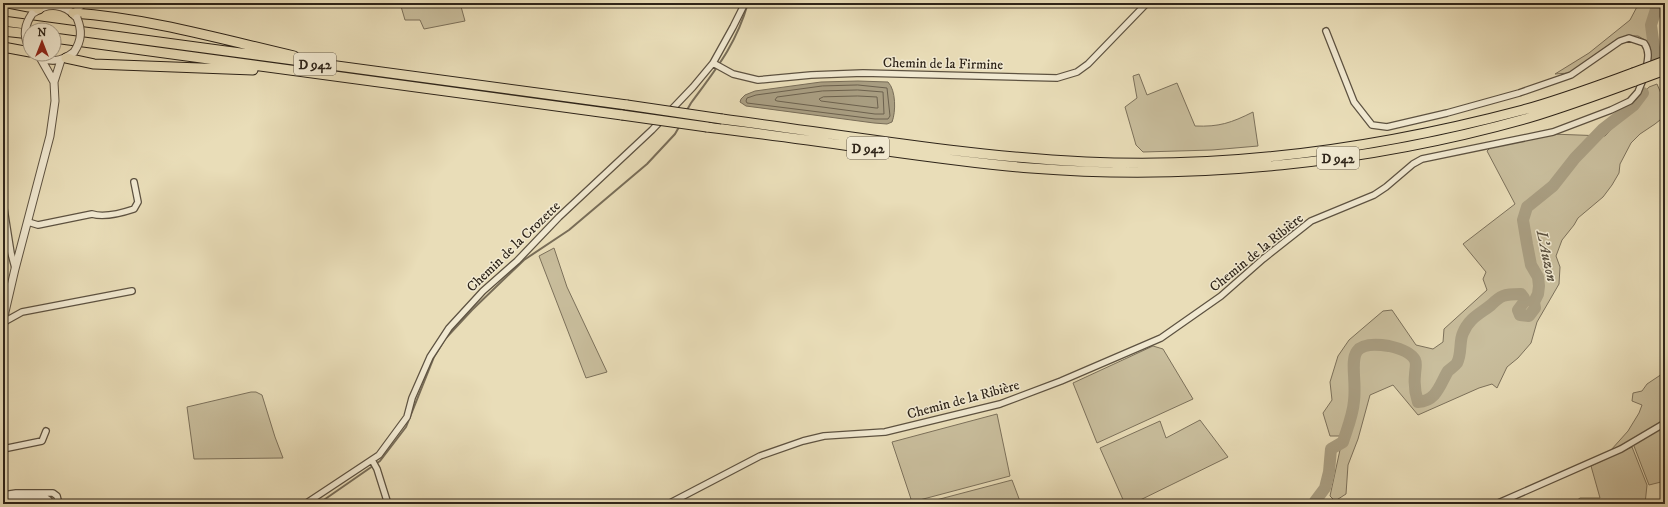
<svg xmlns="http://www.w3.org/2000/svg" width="1668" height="507" viewBox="0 0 1668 507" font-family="'IM FELL DW Pica',serif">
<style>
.green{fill:#c9be9d;stroke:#7c715b}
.water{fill:#a99e82;stroke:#786d58}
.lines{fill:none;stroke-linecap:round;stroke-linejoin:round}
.shore{stroke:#6c614e;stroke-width:1}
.stream{stroke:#786d58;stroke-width:2}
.river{stroke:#a99e82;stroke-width:12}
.minor-casing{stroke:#5d5241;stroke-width:8}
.tertiary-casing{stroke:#5d5241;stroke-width:9}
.trunk-casing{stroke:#2e2419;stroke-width:11}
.minor{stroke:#f1e9d1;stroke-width:5.5}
.tertiary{stroke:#f1e9d1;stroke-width:7}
.trunk{stroke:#e9ddb8;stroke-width:9}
.tertiary-bridge-casing{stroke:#5d5241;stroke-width:9;stroke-linecap:butt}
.trunk-bridge-casing{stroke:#2e2419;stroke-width:11;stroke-linecap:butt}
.tertiary-bridge{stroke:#f1e9d1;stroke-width:7}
.trunk-bridge{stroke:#e9ddb8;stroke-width:9}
.labels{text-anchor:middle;stroke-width:3;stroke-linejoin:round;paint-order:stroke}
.shield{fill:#f1e9d1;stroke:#685f50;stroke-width:1}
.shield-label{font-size:13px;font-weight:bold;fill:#2e2419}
.street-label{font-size:14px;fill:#2e2419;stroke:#f1e9d1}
.water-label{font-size:15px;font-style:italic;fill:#594f3e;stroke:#f1e9d1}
</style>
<rect width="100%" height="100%" fill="#e9ddb8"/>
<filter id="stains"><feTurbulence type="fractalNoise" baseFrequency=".005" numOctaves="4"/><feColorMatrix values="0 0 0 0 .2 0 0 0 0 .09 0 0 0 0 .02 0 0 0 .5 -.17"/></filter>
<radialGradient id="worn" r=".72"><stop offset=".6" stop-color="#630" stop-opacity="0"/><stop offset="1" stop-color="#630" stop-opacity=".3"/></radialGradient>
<!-- green -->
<path class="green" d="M400,3H460L465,21L424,29L420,20H405Z
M1639,3H1655C1648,17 1648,30 1650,46L1645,40L1638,36H1629L1617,39L1569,73L1555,74L1589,53L1630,20Z
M1139,74L1147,95L1177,83L1195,126C1219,127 1231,123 1253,112L1258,146L1212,150L1143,152L1136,145L1125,107L1137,98L1133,76Z
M1657,84L1663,98H1665V116L1655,124L1640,134L1631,143L1620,164L1619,173L1612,185L1603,197L1578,218L1574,225L1562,240L1556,256L1560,267L1559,284L1537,322L1531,343L1518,358L1507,367L1497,388L1492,384L1479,388L1418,415L1393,385L1370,395L1358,439L1348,465L1346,494L1335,501L1330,496L1343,436H1330L1323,413L1332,400L1330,382L1338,356L1349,340L1363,328L1383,311L1392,310L1416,345L1433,349L1443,342L1444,329L1487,290L1483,279L1486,272L1463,244L1515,204L1487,151L1490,148L1551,134L1605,136L1649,87Z
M554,248L567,287L607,372L586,378L539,256Z
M1153,346L1163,349L1193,399L1097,443L1073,383Z
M1665,372V481L1649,485L1634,446L1629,441L1612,450H1611L1628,431L1639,413L1642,405L1632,401L1633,393L1642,391L1647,384Z
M251,392H256L262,395L275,437L283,458L194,459L187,407Z
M997,414L1010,476L912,502L892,442Z
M1200,420L1228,457L1132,504H1125L1100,448L1160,421L1166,438Z
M1632,447L1647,485L1645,504H1572L1580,498H1600L1591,466Z
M1012,480L1021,504H921Z"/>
<!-- water -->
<path class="water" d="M858,81L888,82C896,90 896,112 892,122L887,124L874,123L746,106L740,102L741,99L745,95L755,91L821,82Z"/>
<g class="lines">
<!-- shore -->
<path class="shore" d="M858,85L887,88L890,116L888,119H875L747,103L746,101L747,98L756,95L822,86Z
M858,90L883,92L884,114H875L777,101L775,100L777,97L822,91Z
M858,96L877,97L878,108H876L821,101L819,99L823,97Z"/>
<!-- stream -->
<path class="stream" d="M687,110L691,103C716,69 736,45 748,3
M318,504L380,461L406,427L434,357L445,339L472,310L524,260L569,230L647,164L675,134L679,127"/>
<!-- river -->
<path class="river" d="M1655,55L1651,25L1658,3
M1313,504L1325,488L1329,472L1331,449L1343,442C1347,429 1353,415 1354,401C1358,368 1339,338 1389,346C1398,348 1411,352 1415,360C1417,364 1415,370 1415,375C1414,384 1415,393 1418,402C1437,401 1440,384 1448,371C1451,368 1455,366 1457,363C1462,354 1459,341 1463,333C1469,318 1480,314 1491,305C1495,301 1498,298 1503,296C1508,294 1515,294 1521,294L1524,298V302L1518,310L1520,315L1529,316L1535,308L1534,302L1538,294L1539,286L1538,277L1531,265L1527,244L1523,220L1527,207L1553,186L1575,158L1603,129L1634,105L1643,93"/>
<defs>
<path id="minor" d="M73,13L85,3
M1326,31L1354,102L1372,125L1387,127L1447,113L1519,93L1571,75L1620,41L1629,38L1644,43C1650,51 1648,59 1646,69
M713,63L733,74L758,80L811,75L863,73L1057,78L1077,72L1088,64L1147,3
M3,202L11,253L15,268
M28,222L38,225L92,214C105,218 122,213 134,209L138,202L134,182
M4,322L22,312L132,291
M3,449L42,441L46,431
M372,460L377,469L388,504
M3,495L16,493H53L57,496L59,504
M8,497L46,498L49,500L51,504
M305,504L379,455L407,417L412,398L430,357L449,328L483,291L517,261L559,217L652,130L693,87L713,63L733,27L745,3
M668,504L760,456L803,441L824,436L885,432L1000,404L1061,381L1161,338L1221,296L1263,259L1311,221L1374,195L1386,187L1413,164L1422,159L1553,132L1611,110L1630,101L1638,92L1644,77
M1496,504L1621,449L1665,423"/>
<path id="tertiary" d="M35,12C48,2 65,4 75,16
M35,54C49,64 61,62 74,52
M41,59L54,82
M3,330L5,312L15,269L50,136L55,101L54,82L61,60"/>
<path id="trunk" d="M8,3L39,9
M73,13C147,18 221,39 294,56
M3,21L627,105
M3,31L30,34
M54,38L622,115
M3,47L30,52
M66,58L94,64L253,70
M722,119C843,135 964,156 1086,162C1232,169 1383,147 1523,110C1560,100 1597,86 1633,73
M707,127C765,134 822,142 880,150C930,157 980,164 1031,168C1196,181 1369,163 1528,118C1564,107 1600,94 1635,81"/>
</defs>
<!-- minor casing -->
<use href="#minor" class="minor-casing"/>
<!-- tertiary casing -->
<use href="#tertiary" class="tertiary-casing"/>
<!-- trunk casing -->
<use href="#trunk" class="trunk-casing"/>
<!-- minor -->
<use href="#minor" class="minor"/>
<!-- tertiary -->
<use href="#tertiary" class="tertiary"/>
<!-- trunk -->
<use href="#trunk" class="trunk"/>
<defs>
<path id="tertiary-bridge" d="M28,45C23,34 25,24 32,14
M74,52C82,40 82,30 77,18"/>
<path id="trunk-bridge" d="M1633,73L1665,61
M1635,81L1665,70
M627,105L722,119
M622,115L707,127"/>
</defs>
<!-- tertiary-bridge casing -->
<use href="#tertiary-bridge" class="tertiary-bridge-casing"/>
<!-- trunk-bridge casing -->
<use href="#trunk-bridge" class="trunk-bridge-casing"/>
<!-- tertiary-bridge -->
<use href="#tertiary-bridge" class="tertiary-bridge"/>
<!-- trunk-bridge -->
<use href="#trunk-bridge" class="trunk-bridge"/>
</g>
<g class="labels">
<!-- shield labels -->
<g class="shield">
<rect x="294" y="53" width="42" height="22" rx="3"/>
<rect x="847" y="137" width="42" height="22" rx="3"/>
<rect x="1317" y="147" width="42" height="22" rx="3"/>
</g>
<g class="shield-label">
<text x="315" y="69">D 942</text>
<text x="868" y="153">D 942</text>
<text x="1338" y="163">D 942</text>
</g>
<!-- street labels -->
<g class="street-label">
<text transform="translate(943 63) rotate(1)" y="5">Chemin de la Firmine</text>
<text transform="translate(513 246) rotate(-44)" y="5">Chemin de la Crozette</text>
<text transform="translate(1256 252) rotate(-39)" y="5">Chemin de la Ribière</text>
<text transform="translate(963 399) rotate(-15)" y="5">Chemin de la Ribière</text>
</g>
<!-- water labels -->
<g class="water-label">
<text transform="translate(1547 256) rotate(78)" y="5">L'Auzon</text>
</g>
</g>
<!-- margin -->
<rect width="1668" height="507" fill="none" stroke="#e9ddb8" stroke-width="16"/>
<rect x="4" y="4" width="1660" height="499" fill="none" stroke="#2e2419" stroke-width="2"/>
<rect x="8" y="8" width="1652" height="491" fill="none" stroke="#2e2419"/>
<!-- north arrow -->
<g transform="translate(42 42)"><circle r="19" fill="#f1e9d1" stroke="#a39a87"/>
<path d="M0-3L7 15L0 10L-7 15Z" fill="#8f2418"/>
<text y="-6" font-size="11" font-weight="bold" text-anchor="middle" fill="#2e2419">N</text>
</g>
<rect width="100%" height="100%" filter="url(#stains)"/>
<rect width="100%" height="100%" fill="url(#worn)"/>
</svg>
